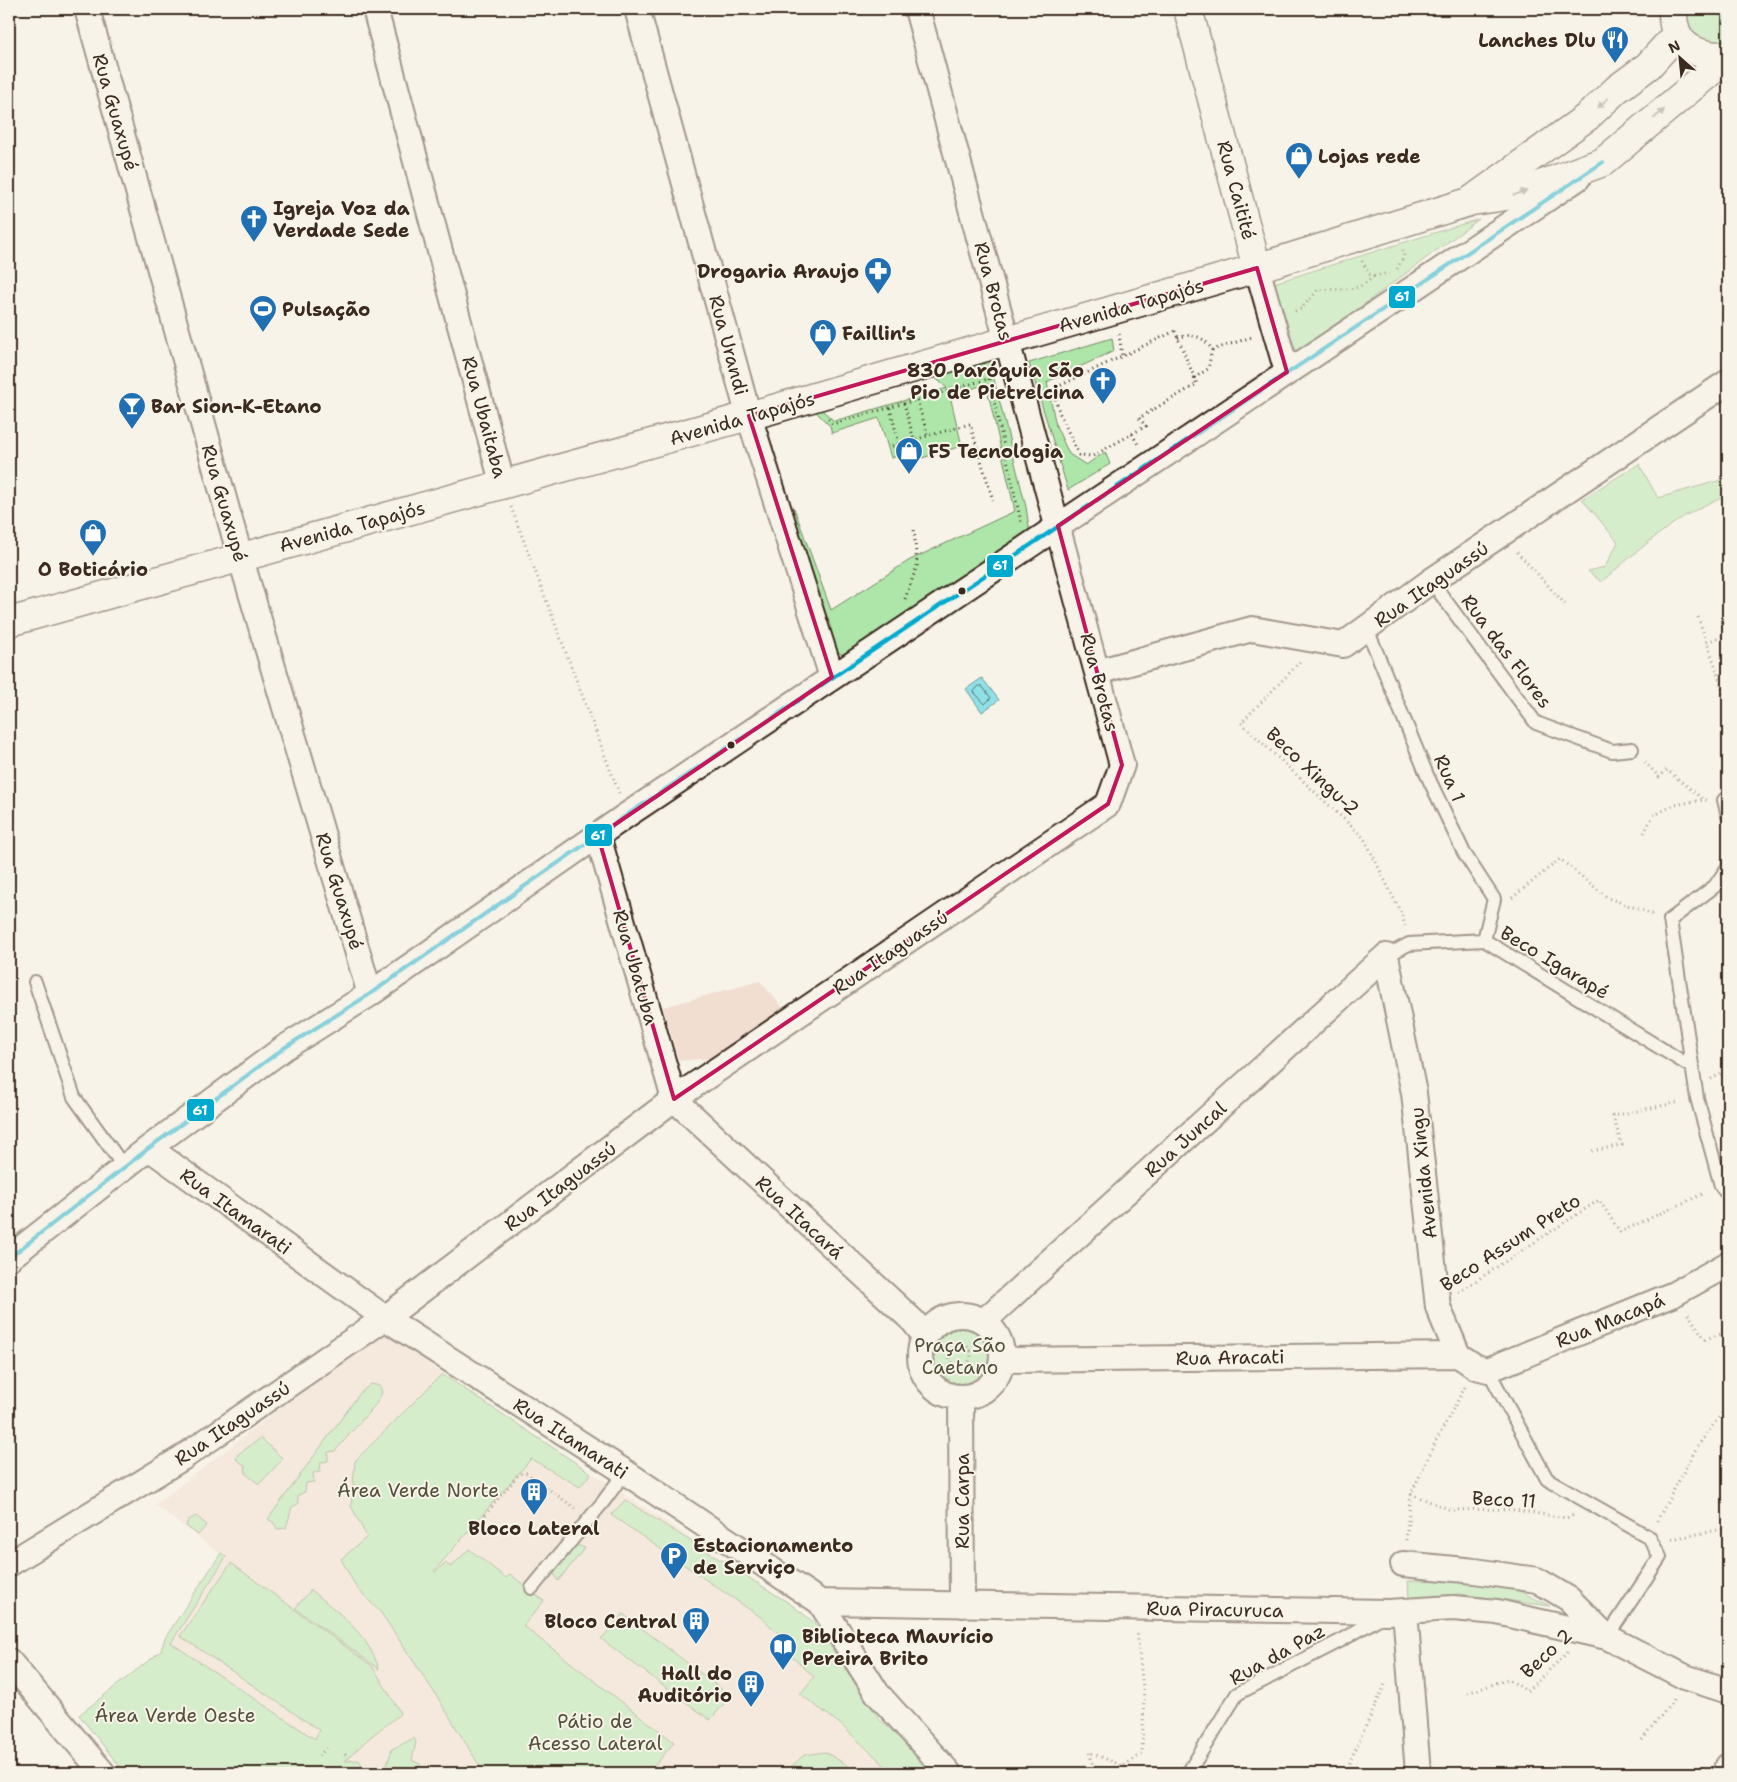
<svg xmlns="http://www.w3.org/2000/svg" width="1737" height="1782" viewBox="0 0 1737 1782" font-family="'Shantell Sans',sans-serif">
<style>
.built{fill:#f1ded0}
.green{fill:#aee6a9;stroke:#748864}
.water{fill:#8fe1e8;stroke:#6d9897}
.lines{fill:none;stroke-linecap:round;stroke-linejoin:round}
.shore{stroke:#5d736f;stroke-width:1}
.lane-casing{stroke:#3b2a1e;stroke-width:16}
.street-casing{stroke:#3b2a1e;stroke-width:28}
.secondary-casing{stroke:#3b2a1e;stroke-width:31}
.path{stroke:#3b2a1e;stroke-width:3;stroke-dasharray:1 4;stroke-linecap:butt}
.lane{stroke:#f7f3e8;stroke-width:12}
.street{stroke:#f7f3e8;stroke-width:24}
.secondary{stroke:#f7f3e8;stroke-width:28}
.bus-1-casing{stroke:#f7f3e8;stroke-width:8}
.bus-1{stroke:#00a9ce;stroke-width:4}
.oneway{fill:#998e83}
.marked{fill:none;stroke:#c2185b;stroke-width:4;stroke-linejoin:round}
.bus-dot{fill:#3b2a1e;stroke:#f7f3e8;stroke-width:2}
.labels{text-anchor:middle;stroke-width:4;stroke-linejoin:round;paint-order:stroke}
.poi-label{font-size:19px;font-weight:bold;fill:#3b2a1e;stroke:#f7f3e8;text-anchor:start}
.street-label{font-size:19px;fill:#3b2a1e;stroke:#f7f3e8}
.park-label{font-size:19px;fill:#52503a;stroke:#f7f3e8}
.line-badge{stroke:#f7f3e8;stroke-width:2}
.badge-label{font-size:14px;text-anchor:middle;font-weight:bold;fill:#fff}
</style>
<rect width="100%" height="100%" fill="#f7f3e8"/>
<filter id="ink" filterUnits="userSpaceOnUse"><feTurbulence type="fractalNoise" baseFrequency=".02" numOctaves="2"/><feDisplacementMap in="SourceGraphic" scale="10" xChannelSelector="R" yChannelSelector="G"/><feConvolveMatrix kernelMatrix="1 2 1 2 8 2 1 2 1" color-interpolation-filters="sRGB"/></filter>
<g filter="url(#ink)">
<!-- built -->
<path class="built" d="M760,981L790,1016L719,1057L679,1061L663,1007Z
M382,1329L442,1374L789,1603L815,1623L879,1719L939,1773H124L79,1715L171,1643L226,1558L155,1505Z"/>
<!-- green -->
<path class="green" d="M1678,9H1728V48L1701,49Z
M1479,219L1297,354L1274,283Z
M1112,338L1114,351L1047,382L1056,426L1069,454L1086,465L1105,452L1110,464L1068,490L1029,363Z
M989,359L1026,507L1030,534L845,657L831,646L789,510L794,508L831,610L910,560L1015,511L986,384L950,396L962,446L922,458L920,450L891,458L879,418L832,433L830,426L816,412L821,409L834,421L947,388L933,376Z
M1639,464L1658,498L1728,478V496C1678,512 1641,549 1601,582L1588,571L1605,567L1618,542L1582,499Z
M925 1356a36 36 0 1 1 72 0a36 36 0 1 1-72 0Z
M442,1374L591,1473L580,1487L531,1459L434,1571L435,1572L445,1563L451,1567L469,1549L506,1578L510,1574L544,1601L523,1626L674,1742L649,1773H484L436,1695L381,1613L356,1587L341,1559L367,1537L351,1506L355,1461Z
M371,1384L380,1386L382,1393L376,1404L335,1451L328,1452V1461L321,1462L320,1472L313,1473L314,1482L306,1483L305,1492L298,1495V1504L292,1507L286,1528L277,1529L274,1523L268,1519L360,1393Z
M261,1438L283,1459L259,1484L246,1474L245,1466L236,1459L237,1455Z
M625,1500L789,1603L815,1623L879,1719L939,1773H893L839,1723L800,1694L814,1677L774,1640L779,1634L762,1618L611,1515Z
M196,1516L207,1525L198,1535L186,1526L188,1520Z
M572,1543L585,1548L558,1581L552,1570Z
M221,1553L226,1557L171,1643L315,1739L319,1730L180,1636L231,1563L372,1666L376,1672L400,1712L399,1715L369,1738L345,1761L359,1760L367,1773H125L79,1715L161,1651L165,1638Z
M1453,1580L1511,1587L1550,1606L1460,1594L1409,1598L1408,1581Z
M311,1590C338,1612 369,1635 379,1669L295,1608Z
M623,1614L731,1696L710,1720L601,1639Z
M414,1738L416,1742L412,1760L420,1764L422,1771L420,1772L422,1773C413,1773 406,1767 397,1768L395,1773L390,1772L392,1767L387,1765L392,1749Z
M825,1752L847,1765L854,1773H784L804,1755Z"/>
<!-- water -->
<path class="water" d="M982,678L999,700L982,712L966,689Z"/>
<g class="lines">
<!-- shore -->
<path class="shore" d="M979,686H982L991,698L985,704L974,692Z"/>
<defs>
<path id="lane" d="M1431,581L1536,723L1612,751L1632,749
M1367,629L1427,775L1464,853L1494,899L1484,940
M1724,800L1728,816
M1728,867L1715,886L1670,920L1697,1098L1721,1186L1728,1195
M1386,956L1409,944L1484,940L1693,1068
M35,982L74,1097L124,1167
M1488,1370L1547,1479L1649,1537L1660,1557L1607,1637
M532,1588L603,1502L625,1472
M1188,1773L1237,1694L1340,1641L1384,1615"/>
<path id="street" d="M87,9L240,556L370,994
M375,9L503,486
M637,9L747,410L832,677
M1257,268L1287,372
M1097,672L1252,629L1343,645L1431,581L1728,382
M598,836L674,1099L913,1321L925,1336
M1386,956L1414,1093L1438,1307L1458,1355L1476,1367L1488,1370L1674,1294L1728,1264
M149,1148L385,1318L625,1472L820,1602L877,1693L949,1773
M9,1258L149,1148L284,1048L370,994L627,815L1578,178
M920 1356a41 41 0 1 1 82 0a41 41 0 1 1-82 0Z
M984,1321L1386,956
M1002,1360L1458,1355
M961,1397L962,1605
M9,1564L182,1458L385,1318L674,1099L1108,804L1122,765L917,9
M1403,1564L1475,1571L1537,1580L1569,1599L1607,1637L1685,1677L1728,1691
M820,1602L1388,1612L1453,1608L1497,1612L1607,1637
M1405,1611L1418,1773
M9,1661L103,1773
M1728,1773V1766"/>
<path id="secondary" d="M1188,9L1257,268
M1673,9C1671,46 1696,57 1728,56
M1473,199L1587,117L1617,89L1648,66L1677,34
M9,622L770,410L1257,268L1472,201L1513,195L1603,162L1728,57"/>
</defs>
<!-- lane casing -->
<use href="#lane" class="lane-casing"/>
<!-- street casing -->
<use href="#street" class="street-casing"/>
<!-- secondary casing -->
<use href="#secondary" class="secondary-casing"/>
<!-- path -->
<path class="path" d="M1362,261L1369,274L1374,276L1389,273
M1397,269L1404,256L1403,250
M1295,311L1301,309L1318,290C1341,287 1355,295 1374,276
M1175,331L1197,384L1139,418L1146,426L1093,456L1079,455L1059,412L1053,389Z
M1119,334L1122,356
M1178,338C1192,332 1205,337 1212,350L1208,369L1194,378
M1212,350L1252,337
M989,379L1021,522
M917,400L928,436
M904,403L914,440
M890,408L899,444
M828,419L833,424L988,379
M1132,434L1139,446
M892,446L970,424L993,500
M1724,506H1728
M511,507L619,793
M1517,552L1565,604
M905,599L917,566L914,529
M1698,617L1718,674L1728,716
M1707,642L1728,634
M1300,662L1241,723L1364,838L1402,915L1405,926
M1645,762L1659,777L1667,770L1704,800H1707
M1725,783L1728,751
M1644,833L1653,816L1674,805L1703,800
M1512,898L1560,859L1608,898L1655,915
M1711,1079L1728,1070
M1592,1151L1622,1145L1613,1116L1680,1102
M1459,1292L1599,1200L1620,1232L1705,1193
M1688,1314L1705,1339L1728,1332
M934 1356a28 28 0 1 1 56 0a28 28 0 1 1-56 0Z
M949 1355a11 11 0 1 1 22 0a11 11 0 1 1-22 0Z
M970,1351L982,1349
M1411,1494L1451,1510L1508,1509L1566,1518L1574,1515
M485,1515L519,1474L526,1473L575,1508
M1657,1521L1697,1447L1728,1405
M1672,1539L1728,1528
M1406,1540L1411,1494L1435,1443L1465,1387
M1468,1693L1508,1679L1527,1691L1568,1652
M1642,1740L1676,1697
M345,1754L349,1758
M319,1756L327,1747
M1095,1773L1089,1752L1123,1766L1142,1754L1144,1699L1137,1631
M1348,1773L1350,1761L1386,1682"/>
<!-- lane -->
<use href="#lane" class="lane"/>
<!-- street -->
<use href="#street" class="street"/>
<!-- secondary -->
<use href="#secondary" class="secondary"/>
<defs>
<path id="bus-1" d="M9,1258L149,1148L284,1048L370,994L627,815L1603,162"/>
</defs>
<!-- bus-1 casing -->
<use href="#bus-1" class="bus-1-casing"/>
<!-- bus-1 -->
<use href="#bus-1" class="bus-1"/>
</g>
<!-- one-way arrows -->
<defs><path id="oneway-solid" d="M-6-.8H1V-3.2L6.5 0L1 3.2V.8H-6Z" transform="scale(1.25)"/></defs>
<g class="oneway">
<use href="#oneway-solid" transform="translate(1603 103) rotate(137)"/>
<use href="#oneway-solid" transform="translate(1659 114) rotate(-40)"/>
<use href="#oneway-solid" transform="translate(1520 193) rotate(-20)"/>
</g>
</g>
<!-- marked area -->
<path d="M0 0H1737V1782H0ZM1257,268L1287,372L1058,526L1122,765L1108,804L674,1099L598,836L832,677L749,416Z" fill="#f7f3e8" fill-opacity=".55" fill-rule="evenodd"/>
<path class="marked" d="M1257,268L1287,372L1058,526L1122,765L1108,804L674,1099L598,836L832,677L749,416Z"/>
<!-- icons -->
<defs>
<symbol id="restaurant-pin" viewBox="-11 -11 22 30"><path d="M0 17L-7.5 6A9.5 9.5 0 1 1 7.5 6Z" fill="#1f6fb2" stroke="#f7f3e8"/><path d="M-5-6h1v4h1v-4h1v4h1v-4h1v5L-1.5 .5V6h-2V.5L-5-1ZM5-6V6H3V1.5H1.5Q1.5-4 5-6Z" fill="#fff"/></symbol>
<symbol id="shop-pin" viewBox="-11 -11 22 30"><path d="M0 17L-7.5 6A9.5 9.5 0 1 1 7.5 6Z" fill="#1f6fb2" stroke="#f7f3e8"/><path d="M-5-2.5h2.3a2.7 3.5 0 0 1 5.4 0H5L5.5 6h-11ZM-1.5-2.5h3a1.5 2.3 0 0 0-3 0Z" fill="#fff"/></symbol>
<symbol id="church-pin" viewBox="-11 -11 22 30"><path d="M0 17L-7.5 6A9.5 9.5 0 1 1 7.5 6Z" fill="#1f6fb2" stroke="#f7f3e8"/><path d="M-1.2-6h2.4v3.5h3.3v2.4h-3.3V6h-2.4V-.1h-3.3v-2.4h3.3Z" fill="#fff"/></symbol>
<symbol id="pharmacy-pin" viewBox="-11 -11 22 30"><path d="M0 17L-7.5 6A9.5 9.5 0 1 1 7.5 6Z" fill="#1f6fb2" stroke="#f7f3e8"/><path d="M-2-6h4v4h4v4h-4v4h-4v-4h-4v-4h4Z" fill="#fff"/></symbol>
<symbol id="stadium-pin" viewBox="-11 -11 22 30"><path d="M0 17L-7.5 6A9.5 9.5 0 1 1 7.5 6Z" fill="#1f6fb2" stroke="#f7f3e8"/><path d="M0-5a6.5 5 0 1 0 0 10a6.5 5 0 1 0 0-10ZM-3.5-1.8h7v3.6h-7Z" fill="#fff"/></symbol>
<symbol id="bar-pin" viewBox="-11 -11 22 30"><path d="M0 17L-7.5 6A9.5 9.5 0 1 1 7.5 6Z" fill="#1f6fb2" stroke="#f7f3e8"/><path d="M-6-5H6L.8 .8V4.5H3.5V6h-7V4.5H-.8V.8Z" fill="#fff"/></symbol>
<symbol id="building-pin" viewBox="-11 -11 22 30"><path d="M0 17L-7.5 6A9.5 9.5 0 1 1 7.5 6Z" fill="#1f6fb2" stroke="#f7f3e8"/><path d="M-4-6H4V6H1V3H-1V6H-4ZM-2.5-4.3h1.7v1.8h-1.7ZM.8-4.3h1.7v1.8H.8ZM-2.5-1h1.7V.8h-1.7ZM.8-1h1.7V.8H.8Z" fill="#fff"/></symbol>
<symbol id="parking-pin" viewBox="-11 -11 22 30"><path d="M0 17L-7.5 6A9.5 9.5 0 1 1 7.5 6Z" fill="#1f6fb2" stroke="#f7f3e8"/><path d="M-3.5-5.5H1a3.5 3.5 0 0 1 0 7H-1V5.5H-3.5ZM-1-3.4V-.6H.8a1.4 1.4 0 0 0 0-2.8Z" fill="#fff"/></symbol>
<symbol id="library-pin" viewBox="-11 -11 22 30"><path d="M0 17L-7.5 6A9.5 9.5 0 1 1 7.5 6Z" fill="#1f6fb2" stroke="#f7f3e8"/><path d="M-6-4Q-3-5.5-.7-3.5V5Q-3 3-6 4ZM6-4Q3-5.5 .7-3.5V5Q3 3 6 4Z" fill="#fff"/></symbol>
</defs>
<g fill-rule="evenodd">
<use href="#restaurant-pin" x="1599" y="24" width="32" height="43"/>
<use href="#shop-pin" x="1283" y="140" width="32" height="43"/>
<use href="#church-pin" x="238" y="203" width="32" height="43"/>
<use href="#pharmacy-pin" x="862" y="255" width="32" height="43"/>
<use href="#stadium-pin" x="247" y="293" width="32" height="43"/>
<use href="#shop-pin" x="807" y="317" width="32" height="43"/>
<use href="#church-pin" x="1087" y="365" width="32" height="43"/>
<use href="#bar-pin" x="116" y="390" width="32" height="43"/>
<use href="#shop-pin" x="893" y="435" width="32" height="43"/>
<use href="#shop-pin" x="77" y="517" width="32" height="43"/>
<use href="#building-pin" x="518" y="1476" width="32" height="43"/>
<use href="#parking-pin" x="658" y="1540" width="32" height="43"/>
<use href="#building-pin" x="680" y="1605" width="32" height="43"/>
<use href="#library-pin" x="767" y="1631" width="32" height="43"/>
<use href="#building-pin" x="735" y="1668" width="32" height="43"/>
</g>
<!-- markers -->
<g class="bus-dot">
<circle cx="962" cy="591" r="4.5"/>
<circle cx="731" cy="745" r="4.5"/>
</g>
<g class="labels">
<!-- poi labels -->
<g class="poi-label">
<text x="1596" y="47" text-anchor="end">Lanches Dlu</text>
<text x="1318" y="163">Lojas rede</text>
<text x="273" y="215">Igreja Voz da<tspan x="273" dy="22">Verdade Sede</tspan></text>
<text x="859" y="278" text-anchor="end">Drogaria Araujo</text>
<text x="282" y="316">Pulsação</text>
<text x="842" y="340">Faillin's</text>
<text x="1084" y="377" text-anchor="end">830 Paróquia São<tspan x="1084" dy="22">Pio de Pietrelcina</tspan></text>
<text x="151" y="413">Bar Sion-K-Etano</text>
<text x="928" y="458">F5 Tecnologia</text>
<text x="93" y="576" text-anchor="middle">O Boticário</text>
<text x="534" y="1535" text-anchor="middle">Bloco Lateral</text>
<text x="693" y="1552">Estacionamento<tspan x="693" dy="22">de Serviço</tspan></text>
<text x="677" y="1628" text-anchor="end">Bloco Central</text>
<text x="802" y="1643">Biblioteca Maurício<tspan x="802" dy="22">Pereira Brito</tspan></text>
<text x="732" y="1680" text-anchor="end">Hall do<tspan x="732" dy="22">Auditório</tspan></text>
</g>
<!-- street labels -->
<g class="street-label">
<text transform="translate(116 112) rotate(74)" y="7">Rua Guaxupé</text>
<text transform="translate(1237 190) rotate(75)" y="7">Rua Caitité</text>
<text transform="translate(994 291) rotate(75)" y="7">Rua Brotas</text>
<text transform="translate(1131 305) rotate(-16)" y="7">Avenida Tapajós</text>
<text transform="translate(729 345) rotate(75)" y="7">Rua Urandi</text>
<text transform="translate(485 417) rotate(75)" y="7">Rua Ubaitaba</text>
<text transform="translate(742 418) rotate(-16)" y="7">Avenida Tapajós</text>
<text transform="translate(225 503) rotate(74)" y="7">Rua Guaxupé</text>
<text transform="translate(352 526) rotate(-15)" y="7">Avenida Tapajós</text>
<text transform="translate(1431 584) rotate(-35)" y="7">Rua Itaguassú</text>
<text transform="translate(1507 651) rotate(53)" y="7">Rua das Flores</text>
<text transform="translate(1100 682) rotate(75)" y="7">Rua Brotas</text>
<text transform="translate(1313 771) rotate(43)" y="7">Beco Xingu-2</text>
<text transform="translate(1450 778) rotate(66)" y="7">Rua 1</text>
<text transform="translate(340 891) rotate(73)" y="7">Rua Guaxupé</text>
<text transform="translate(890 952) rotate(-34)" y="7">Rua Itaguassú</text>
<text transform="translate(1555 962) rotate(31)" y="7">Beco Igarapé</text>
<text transform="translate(636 967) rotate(74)" y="7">Rua Ubatuba</text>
<text transform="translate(1185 1139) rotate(-42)" y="7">Rua Juncal</text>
<text transform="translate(1423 1173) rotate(-96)" y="7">Avenida Xingu</text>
<text transform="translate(560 1186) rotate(-37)" y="7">Rua Itaguassú</text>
<text transform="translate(236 1211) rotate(36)" y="7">Rua Itamarati</text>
<text transform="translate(800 1217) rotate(43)" y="7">Rua Itacará</text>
<text transform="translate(1510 1242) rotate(-33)" y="7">Beco Assum Preto</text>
<text transform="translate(1610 1320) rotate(-22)" y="7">Rua Macapá</text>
<text transform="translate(1230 1357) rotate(-1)" y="7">Rua Aracati</text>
<text transform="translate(232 1423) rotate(-34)" y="7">Rua Itaguassú</text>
<text transform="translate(571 1438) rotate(33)" y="7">Rua Itamarati</text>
<text transform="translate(1504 1499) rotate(3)" y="7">Beco 11</text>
<text transform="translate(962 1501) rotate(-90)" y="7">Rua Carpa</text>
<text transform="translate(1215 1609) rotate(1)" y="7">Rua Piracuruca</text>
<text transform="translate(1546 1653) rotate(-43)" y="7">Beco 2</text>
<text transform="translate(1277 1654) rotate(-29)" y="7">Rua da Paz</text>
</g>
<!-- park labels -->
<g class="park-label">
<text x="960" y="1352">Praça São<tspan x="960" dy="22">Caetano</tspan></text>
<text x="418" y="1497">Área Verde Norte</text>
<text x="175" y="1722">Área Verde Oeste</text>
<text x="595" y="1728">Pátio de<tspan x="595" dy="22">Acesso Lateral</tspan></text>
</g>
</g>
<g class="line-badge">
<rect x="1388" y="285" width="28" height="24" rx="5" fill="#00a9ce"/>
<rect x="986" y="554" width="28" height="24" rx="5" fill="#00a9ce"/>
<rect x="584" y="823" width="29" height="24" rx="5" fill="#00a9ce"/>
<rect x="186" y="1098" width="29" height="24" rx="5" fill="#00a9ce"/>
</g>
<g class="badge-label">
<text x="1402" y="301">61</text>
<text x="1000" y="570">61</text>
<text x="598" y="840">61</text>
<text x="200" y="1115">61</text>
</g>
<!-- margin -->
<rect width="1737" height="1782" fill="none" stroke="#f7f3e8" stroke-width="30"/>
<rect x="15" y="15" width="1707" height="1752" fill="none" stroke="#3b2a1e" stroke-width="2" filter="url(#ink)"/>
<!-- north arrow -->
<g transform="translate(1680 58) rotate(333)" stroke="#f7f3e8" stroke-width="4" paint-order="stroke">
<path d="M0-4L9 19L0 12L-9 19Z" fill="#3b2a1e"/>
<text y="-8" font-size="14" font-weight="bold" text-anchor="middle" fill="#3b2a1e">N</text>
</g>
</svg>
